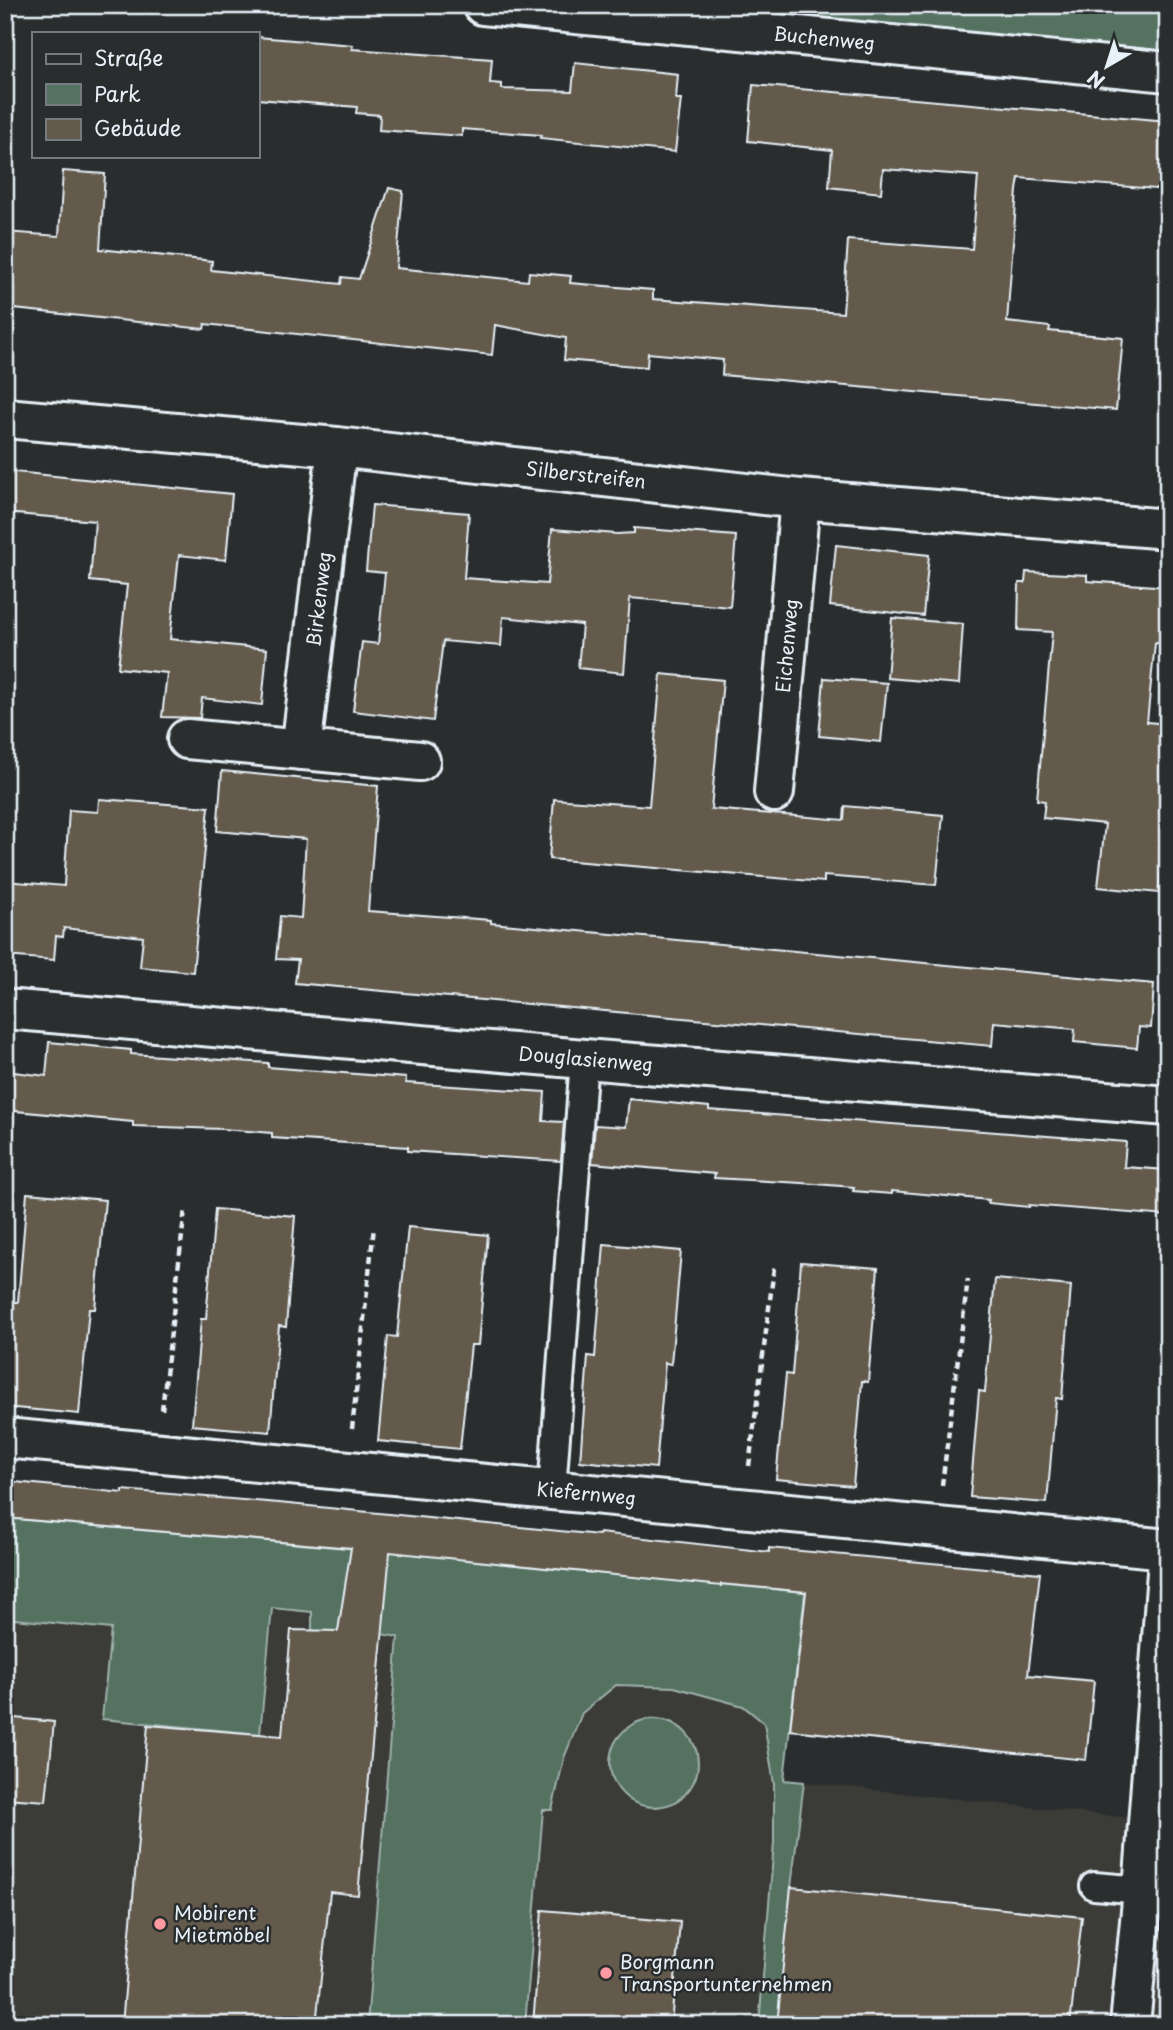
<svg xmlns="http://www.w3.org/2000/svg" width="1173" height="2030" viewBox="0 0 1173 2030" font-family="'Playpen Sans',sans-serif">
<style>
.built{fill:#3b3a37}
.green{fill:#557160;stroke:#9eb1ac;stroke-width:2}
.building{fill:#635a4b;stroke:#e8f1f8;stroke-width:2}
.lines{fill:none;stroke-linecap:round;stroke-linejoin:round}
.lane-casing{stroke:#e8f1f8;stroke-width:32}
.street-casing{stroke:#e8f1f8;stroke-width:44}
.path{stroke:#e8f1f8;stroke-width:4.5;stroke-dasharray:7 5;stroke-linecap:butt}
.lane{stroke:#2a2d2e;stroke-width:26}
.street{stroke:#2a2d2e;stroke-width:38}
.poi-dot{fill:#ff9aa2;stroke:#2a2d2e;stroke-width:2.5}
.labels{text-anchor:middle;stroke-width:5;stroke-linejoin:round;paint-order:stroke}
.street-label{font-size:19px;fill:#e8f1f8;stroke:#2a2d2e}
.poi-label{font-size:19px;fill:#e8f1f8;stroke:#2a2d2e;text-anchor:start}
</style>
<rect width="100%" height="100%" fill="#2a2d2e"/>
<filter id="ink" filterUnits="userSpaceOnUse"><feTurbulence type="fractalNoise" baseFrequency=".0143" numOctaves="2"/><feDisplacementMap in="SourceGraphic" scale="14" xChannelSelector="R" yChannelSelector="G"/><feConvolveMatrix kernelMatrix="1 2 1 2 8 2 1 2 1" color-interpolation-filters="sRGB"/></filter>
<g filter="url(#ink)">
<!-- built -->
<path class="built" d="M5,1499L805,1592L785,1780L1147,1820L1168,1576V2025H5Z"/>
<!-- green -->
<path class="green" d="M683,5H1168V51Z
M5,1518L404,1553L563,1570L805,1592L784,1780L804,1782L791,1887L778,2025H759L774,1843V1784L764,1723L743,1706L674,1687L616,1685L582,1713L564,1758L552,1810H543L525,2025H367L398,1637L381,1634L385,1600L344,1595L338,1632L312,1631V1612L272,1608L260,1734L102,1719L111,1629L5,1618Z
M610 1763a44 44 0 1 1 88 0a44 44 0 1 1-88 0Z"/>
<!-- building -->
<path class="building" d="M257,37L353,45L352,49L492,59L490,83L502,84V89L572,91L575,63L678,74L676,99H681L675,152L540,138L541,135L462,129V136L379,130L380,115L356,113L357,107L257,99Z
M753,85L1168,121V190L1019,178L1017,190L1007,322L1050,327L1049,331L1123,338L1116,410L722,375L723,360L648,353L647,367L564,360L566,338L495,325L492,355L205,324L204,329L5,308V232L59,236L63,171L105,174L100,249L212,261L211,270L341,284L342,277L359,279L389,188L403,191L396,268L528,281L529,272L571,276L570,283L653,290V299L843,313L848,240L972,249L978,176L883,169L881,193L829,187L832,150L748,141Z
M5,471L232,494L226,560L179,555L170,639L267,649L262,705L202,698L200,718L162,717L167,673L118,668L127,585L90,581L95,521L5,513Z
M372,505L469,513L464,578L547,584L552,529L617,534L634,533V528L736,536L730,607L630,598L624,673L578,668L582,625L503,617L501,646L443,641L433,721L353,711L362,642L378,644L385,573L366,571Z
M836,545L929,555L923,616L830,606Z
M1026,572L1087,575V581L1168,587V644L1155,643L1147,722L1168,724V802L1159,893L1098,887L1105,824L1043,818L1045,801L1037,800L1052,632L1018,630L1019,583H1025Z
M892,618L963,624L959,684L887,678Z
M661,674L723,680L711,809L844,820L845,806L943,815L936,885L824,876V882L549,859L554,799L649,806Z
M824,678L887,683L881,742L819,736Z
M222,771L378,786L368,911L491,920V923L1154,984L1151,1028L1139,1027L1137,1048L1074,1042L1075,1029L994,1022L992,1046L295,983L298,960L276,959L280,916L301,918L306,839L217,831Z
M99,799L209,807L193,972L140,967L143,937L64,928L63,937L56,936L54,960L5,956V881L64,886L69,810L98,812Z
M49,1042L131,1050V1054L268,1063V1067L406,1078V1083L545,1092L543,1121L564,1122L561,1161L408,1151V1147L272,1138V1133L222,1129L133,1126V1122L5,1110V1071L46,1076Z
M629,1099L709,1107V1110L1126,1142L1124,1167L1168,1170V1216L1029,1205V1207L988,1203L989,1200L892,1191V1194L853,1191L854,1187L802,1183L714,1178L715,1174L592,1163L595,1125L626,1127Z
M27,1193L105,1200L95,1309H89L79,1414L5,1407V1349L10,1302H18Z
M215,1209L295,1216L286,1327L279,1326L270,1432L192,1425L201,1319H206Z
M408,1227L488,1235L478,1345H471L460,1449L378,1441L388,1336L397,1337Z
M604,1244L681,1251L671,1364L665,1363L656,1468L580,1461L588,1356L595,1357Z
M801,1262L878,1268L868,1382L862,1381L853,1486L776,1479L786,1374L792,1375Z
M995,1279L1071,1286L1062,1399L1056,1398L1047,1503L970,1497L979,1391L985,1392Z
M5,1481L123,1493V1490L279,1503L599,1535L600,1533L769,1552V1548L1040,1573L1028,1675L1094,1681L1086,1760L790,1730L806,1592L721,1584V1586L390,1552L358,1895L330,1892L316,2025H122L148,1725L282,1736L291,1630L338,1631L351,1548L5,1518Z
M5,1717L54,1722L46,1801L5,1798Z
M791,1887L1082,1917L1070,2025H777Z
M542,1910L680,1922L671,2025H533Z"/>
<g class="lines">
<defs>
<path id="lane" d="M552,1490L584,1059
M1094,1886L1143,1890"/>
<g id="street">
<path id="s1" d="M483,5L1168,72"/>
<path id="s2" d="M5,418L337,447L800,499L1168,529"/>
<path d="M187,739L420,761"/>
<path id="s3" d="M301,750L337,447"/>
<path id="s4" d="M774,792L800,499"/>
<path id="s5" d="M5,1009L584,1059L1168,1106"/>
<path id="s6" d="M5,1438L1168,1549"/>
<path d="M1130,2025L1143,1890L1168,1559"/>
</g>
</defs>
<!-- lane casing -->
<use href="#lane" class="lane-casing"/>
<!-- street casing -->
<use href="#street" class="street-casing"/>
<!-- path -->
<path class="path" d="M162,1410L185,1209
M352,1429L374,1227
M749,1466L774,1268
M942,1485L968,1279"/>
<!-- lane -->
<use href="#lane" class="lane"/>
<!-- street -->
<use href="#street" class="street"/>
</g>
</g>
<!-- markers -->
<g class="poi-dot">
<circle cx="160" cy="1924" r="7"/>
<circle cx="606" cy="1973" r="7"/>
</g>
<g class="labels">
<!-- street labels -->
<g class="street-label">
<text dy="7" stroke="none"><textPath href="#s1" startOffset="343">Buchenweg</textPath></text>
<text dy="7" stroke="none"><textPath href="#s2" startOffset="584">Silberstreifen</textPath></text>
<text dy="7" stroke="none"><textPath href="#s3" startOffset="152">Birkenweg</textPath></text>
<text dy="7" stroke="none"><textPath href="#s4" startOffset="147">Eichenweg</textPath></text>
<text dy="7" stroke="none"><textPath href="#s5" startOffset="583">Douglasienweg</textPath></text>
<text dy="7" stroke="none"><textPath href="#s6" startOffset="584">Kiefernweg</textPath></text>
</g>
<!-- poi labels -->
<g class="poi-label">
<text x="174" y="1920">Mobirent<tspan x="174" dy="22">Mietmöbel</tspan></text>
<text x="620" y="1969">Borgmann<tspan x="620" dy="22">Transportunternehmen</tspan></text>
</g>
</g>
<!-- margin -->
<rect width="1173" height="2030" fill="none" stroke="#2a2d2e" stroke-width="28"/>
<rect x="14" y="14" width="1145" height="2002" fill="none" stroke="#e8f1f8" stroke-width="2.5" filter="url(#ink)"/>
<!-- legend -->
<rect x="32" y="32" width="228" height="126" fill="#2a2d2e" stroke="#767b7f" stroke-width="2"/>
<rect x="46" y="54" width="35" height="10" fill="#2a2d2e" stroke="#767b7f" stroke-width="2"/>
<text x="94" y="66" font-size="21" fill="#e8f1f8">Straße</text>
<rect x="46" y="84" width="35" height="21" fill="#557160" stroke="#767b7f" stroke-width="2"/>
<text x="94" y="102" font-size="21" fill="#e8f1f8">Park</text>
<rect x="46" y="119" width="35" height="21" fill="#635a4b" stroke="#767b7f" stroke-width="2"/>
<text x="94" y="136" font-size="21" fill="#e8f1f8">Gebäude</text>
<!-- north arrow -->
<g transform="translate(1107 66) rotate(219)" stroke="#2a2d2e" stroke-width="5" paint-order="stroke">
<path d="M0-5L12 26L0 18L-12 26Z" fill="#e8f1f8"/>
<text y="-10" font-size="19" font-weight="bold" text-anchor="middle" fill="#e8f1f8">N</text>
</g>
</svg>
